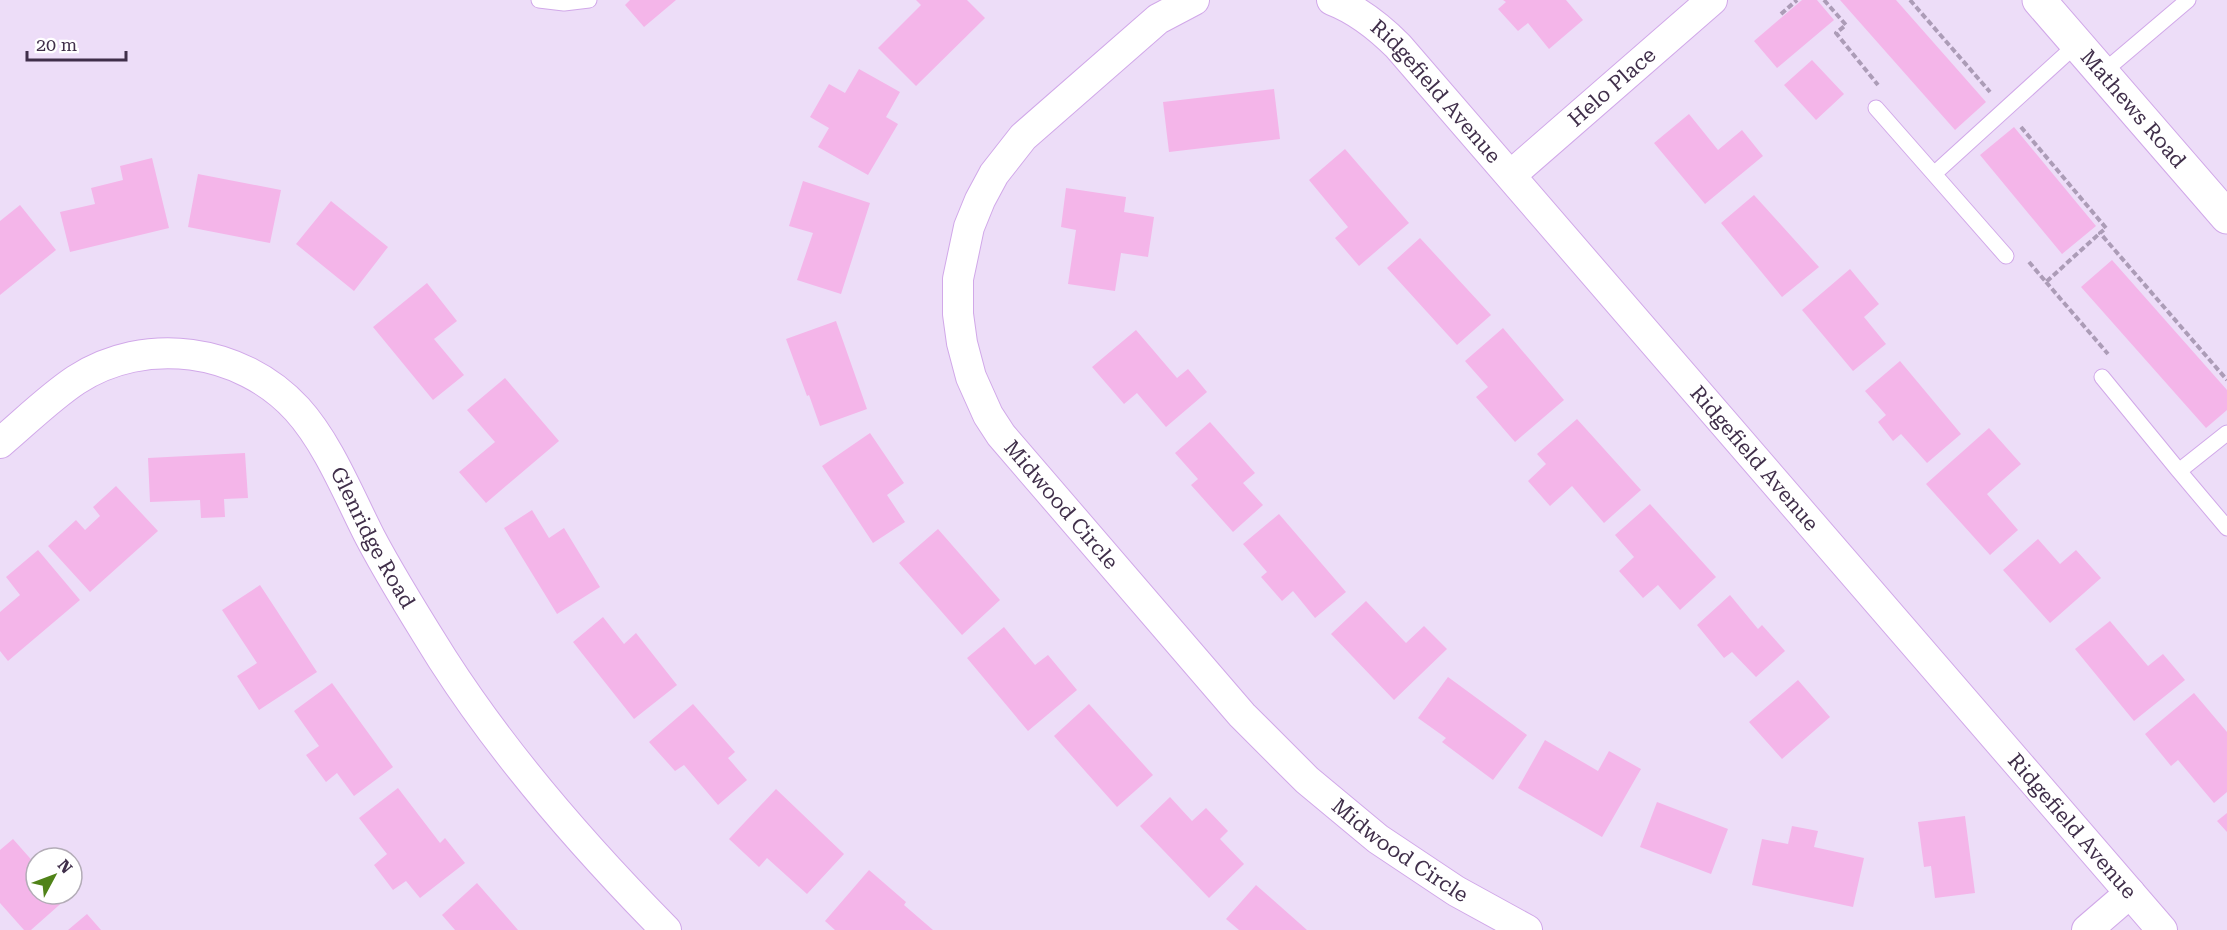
<svg xmlns="http://www.w3.org/2000/svg" width="2227" height="930" viewBox="0 0 2227 930" font-family="'Roboto Serif',serif">
<style>
.building{fill:#f4b5e9}
.lines{fill:none;stroke-linecap:round;stroke-linejoin:round}
.service-casing{stroke:#d1a8e9;stroke-width:17}
.minor-casing{stroke:#d1a8e9;stroke-width:32}
.tertiary-casing{stroke:#d1a8e9;stroke-width:35}
.path{stroke:#ac9cb7;stroke-width:4;stroke-dasharray:6 3;stroke-linecap:butt}
.service{stroke:#fff;stroke-width:15}
.minor{stroke:#fff;stroke-width:30}
.tertiary{stroke:#fff;stroke-width:33}
.labels{text-anchor:middle;stroke-width:5;stroke-linejoin:round;paint-order:stroke}
.street-label{font-size:21px;fill:#402f4a;stroke:#fff}
</style>
<rect width="100%" height="100%" fill="#edddf8"/>
<!-- building -->
<path class="building" d="M630,0H676L644,27L625,5Z
M916,0H967L985,18L916,86L878,48L921,5Z
M1503,0H1566L1583,20L1549,49L1528,23L1518,31L1498,9L1506,2Z
M1802,0H1817L1834,20L1777,68L1754,41Z
M1840,0H1896L1986,102L1955,130Z
M1812,60L1844,94L1816,120L1784,85Z
M859,69L900,92L886,117L898,124L868,175L818,147L829,128L810,117L829,84L845,93Z
M1274,89L1280,139L1169,152L1163,102Z
M1689,114L1718,150L1742,130L1763,156L1705,204L1654,143Z
M2014,127L2096,226L2062,254L1980,155Z
M1345,149L1409,223L1359,266L1335,238L1348,227L1309,180Z
M152,158L169,228L70,252L60,212L95,204L91,188L123,180L120,166Z
M198,174L281,190L270,243L188,227Z
M803,181L870,203L841,294L797,280L813,233L789,226Z
M1066,188L1126,197L1124,212L1154,217L1148,257L1121,253L1115,291L1068,284L1076,230L1061,227Z
M1754,195L1819,267L1782,297L1721,223Z
M331,201L388,247L354,291L296,244Z
M20,205L56,250L0,295V221Z
M1420,238L1491,315L1457,345L1387,268Z
M2112,260L2227,390V410L2206,428L2081,287Z
M1850,269L1879,304L1864,317L1886,344L1853,371L1802,310Z
M427,283L457,321L434,339L464,375L433,400L373,327Z
M836,321L867,409L820,426L809,395L807,396L786,339Z
M1503,328L1564,400L1515,442L1476,397L1488,387L1465,361Z
M1136,330L1177,378L1188,369L1207,392L1166,427L1137,393L1124,404L1092,367Z
M1900,361L1961,434L1927,463L1901,434L1893,441L1878,422L1886,415L1865,391Z
M505,378L559,441L486,503L459,472L495,442L467,410Z
M1577,419L1641,490L1604,523L1572,486L1550,506L1528,481L1546,464L1537,454Z
M1210,422L1255,473L1243,483L1263,505L1233,532L1191,485L1198,479L1175,453Z
M1989,428L2021,464L1987,494L2018,530L1990,555L1926,484Z
M870,433L904,483L887,495L905,522L873,543L822,466Z
M245,453L248,498L224,499L225,517L201,518L200,500L150,502L148,458Z
M116,486L158,531L90,592L48,546L76,520L85,530L100,516L93,507Z
M1650,504L1716,577L1680,610L1658,585L1643,598L1619,571L1634,557L1615,535Z
M532,510L549,538L564,528L600,587L557,614L504,528Z
M1279,514L1346,592L1315,618L1293,591L1282,601L1261,577L1267,572L1243,544Z
M938,529L1000,600L962,635L899,563Z
M2038,539L2060,564L2076,550L2101,578L2050,623L2003,570Z
M38,550L80,600L8,661L0,651V612L20,595L6,577Z
M260,585L317,672L259,710L237,676L257,663L222,610Z
M1730,595L1758,629L1762,625L1785,651L1756,677L1732,652L1724,658L1697,625Z
M1366,601L1406,643L1424,626L1447,649L1394,700L1331,634Z
M603,617L624,644L636,633L677,685L634,719L573,642Z
M2110,621L2148,666L2163,654L2185,680L2134,721L2075,649Z
M1004,627L1035,665L1048,655L1077,690L1028,731L967,658Z
M1448,677L1527,735L1493,780L1442,742L1446,738L1418,718Z
M1798,680L1830,717L1782,759L1749,722Z
M332,683L393,767L354,796L337,773L326,782L306,755L319,746L294,711Z
M2194,693L2227,732V792L2214,803L2178,760L2171,766L2145,734Z
M693,704L735,752L728,758L747,780L718,805L684,765L675,771L649,742Z
M1089,704L1153,775L1117,807L1054,736Z
M1545,740L1598,771L1609,751L1641,769L1602,837L1518,788Z
M398,788L440,843L445,838L465,863L420,898L406,881L393,890L374,865L387,854L359,818Z
M776,789L844,854L807,894L767,858L759,867L729,839Z
M1170,797L1192,821L1206,808L1228,831L1220,839L1244,864L1209,898L1140,826Z
M1657,802L1728,829L1711,874L1640,847Z
M2227,813V832L2217,821Z
M1965,816L1975,893L1935,898L1931,866L1924,867L1918,822Z
M1792,826L1818,831L1814,847L1864,858L1853,907L1752,885L1762,839L1788,844Z
M13,839L36,865V894H61L66,899L31,930H24L0,903V850Z
M869,870L906,902L904,905L933,930H835L825,921Z
M477,883L518,930H455L442,915Z
M1256,885L1307,930H1239L1226,919Z
M87,914L101,930H68Z"/>
<g class="lines">
<defs>
<path id="service" d="M539,0L564,3L589,0
M2102,73L2188,0
M1876,108L1934,174
M2006,256L1934,174L2077,44
M2102,377L2179,471L2227,433
M2179,471L2227,528"/>
<g id="minor">
<path id="s1" d="M1194,0L1158,19L1023,137L994,174L980,200L969,227L958,279V314L962,343L971,377L988,415L1001,435L1242,715L1307,780L1378,839L1456,891L1527,930"/>
<path id="s2" d="M1332,0C1358,10 1379,27 1398,46L2162,930"/>
<path id="s3" d="M1511,175L1712,0"/>
<path id="s4" d="M0,443C25,422 49,398 76,380C145,335 241,348 297,409C328,443 349,496 370,537C392,579 418,620 443,660C506,758 584,847 666,930"/>
<path d="M2087,930L2130,893"/>
</g>
<g id="tertiary">
<path id="s5" d="M2039,0L2227,217"/>
</g>
</defs>
<!-- service casing -->
<use href="#service" class="service-casing"/>
<!-- minor casing -->
<use href="#minor" class="minor-casing"/>
<!-- tertiary casing -->
<use href="#tertiary" class="tertiary-casing"/>
<!-- path -->
<path class="path" d="M1824,0L1846,25L1836,33L1878,85
M1910,0L1990,92
M1781,14L1797,0
M2021,127L2106,228L2100,233L2227,380
M2029,262L2046,282L2100,233
M2046,282L2108,354"/>
<!-- service -->
<use href="#service" class="service"/>
<!-- minor -->
<use href="#minor" class="minor"/>
<!-- tertiary -->
<use href="#tertiary" class="tertiary"/>
</g>
<g class="labels">
<!-- street labels -->
<g class="street-label">
<text dy="7" stroke="none"><textPath href="#s3" startOffset="134">Helo Place</textPath></text>
<text dy="7" stroke="none"><textPath href="#s2" startOffset="140">Ridgefield Avenue</textPath></text>
<text dy="7" stroke="none"><textPath href="#s5" startOffset="144">Mathews Road</textPath></text>
<text dy="7" stroke="none"><textPath href="#s2" startOffset="626">Ridgefield Avenue</textPath></text>
<text dy="7" stroke="none"><textPath href="#s1" startOffset="636">Midwood Circle</textPath></text>
<text dy="7" stroke="none"><textPath href="#s4" startOffset="490">Glenridge Road</textPath></text>
<text dy="7" stroke="none"><textPath href="#s2" startOffset="1112">Ridgefield Avenue</textPath></text>
<text dy="7" stroke="none"><textPath href="#s1" startOffset="1122">Midwood Circle</textPath></text>
</g>
</g>
<!-- north arrow -->
<g transform="translate(54 876) rotate(49)"><circle r="28" fill="#ffffff" stroke="#b3acb7" stroke-width="1.5"/>
<path d="M0-4.5L10 22L0 15L-10 22Z" fill="#508318"/>
<text y="-9" font-size="16" font-weight="bold" text-anchor="middle" fill="#402f4a">N</text>
</g>
<!-- scale -->
<path d="M27 51v9h99v-9" fill="none" stroke="#402f4a" stroke-width="3"/>
<text x="36" y="51" font-size="18" fill="#402f4a" stroke="#ffffff" stroke-width="4.5" paint-order="stroke">20 m</text>
</svg>
